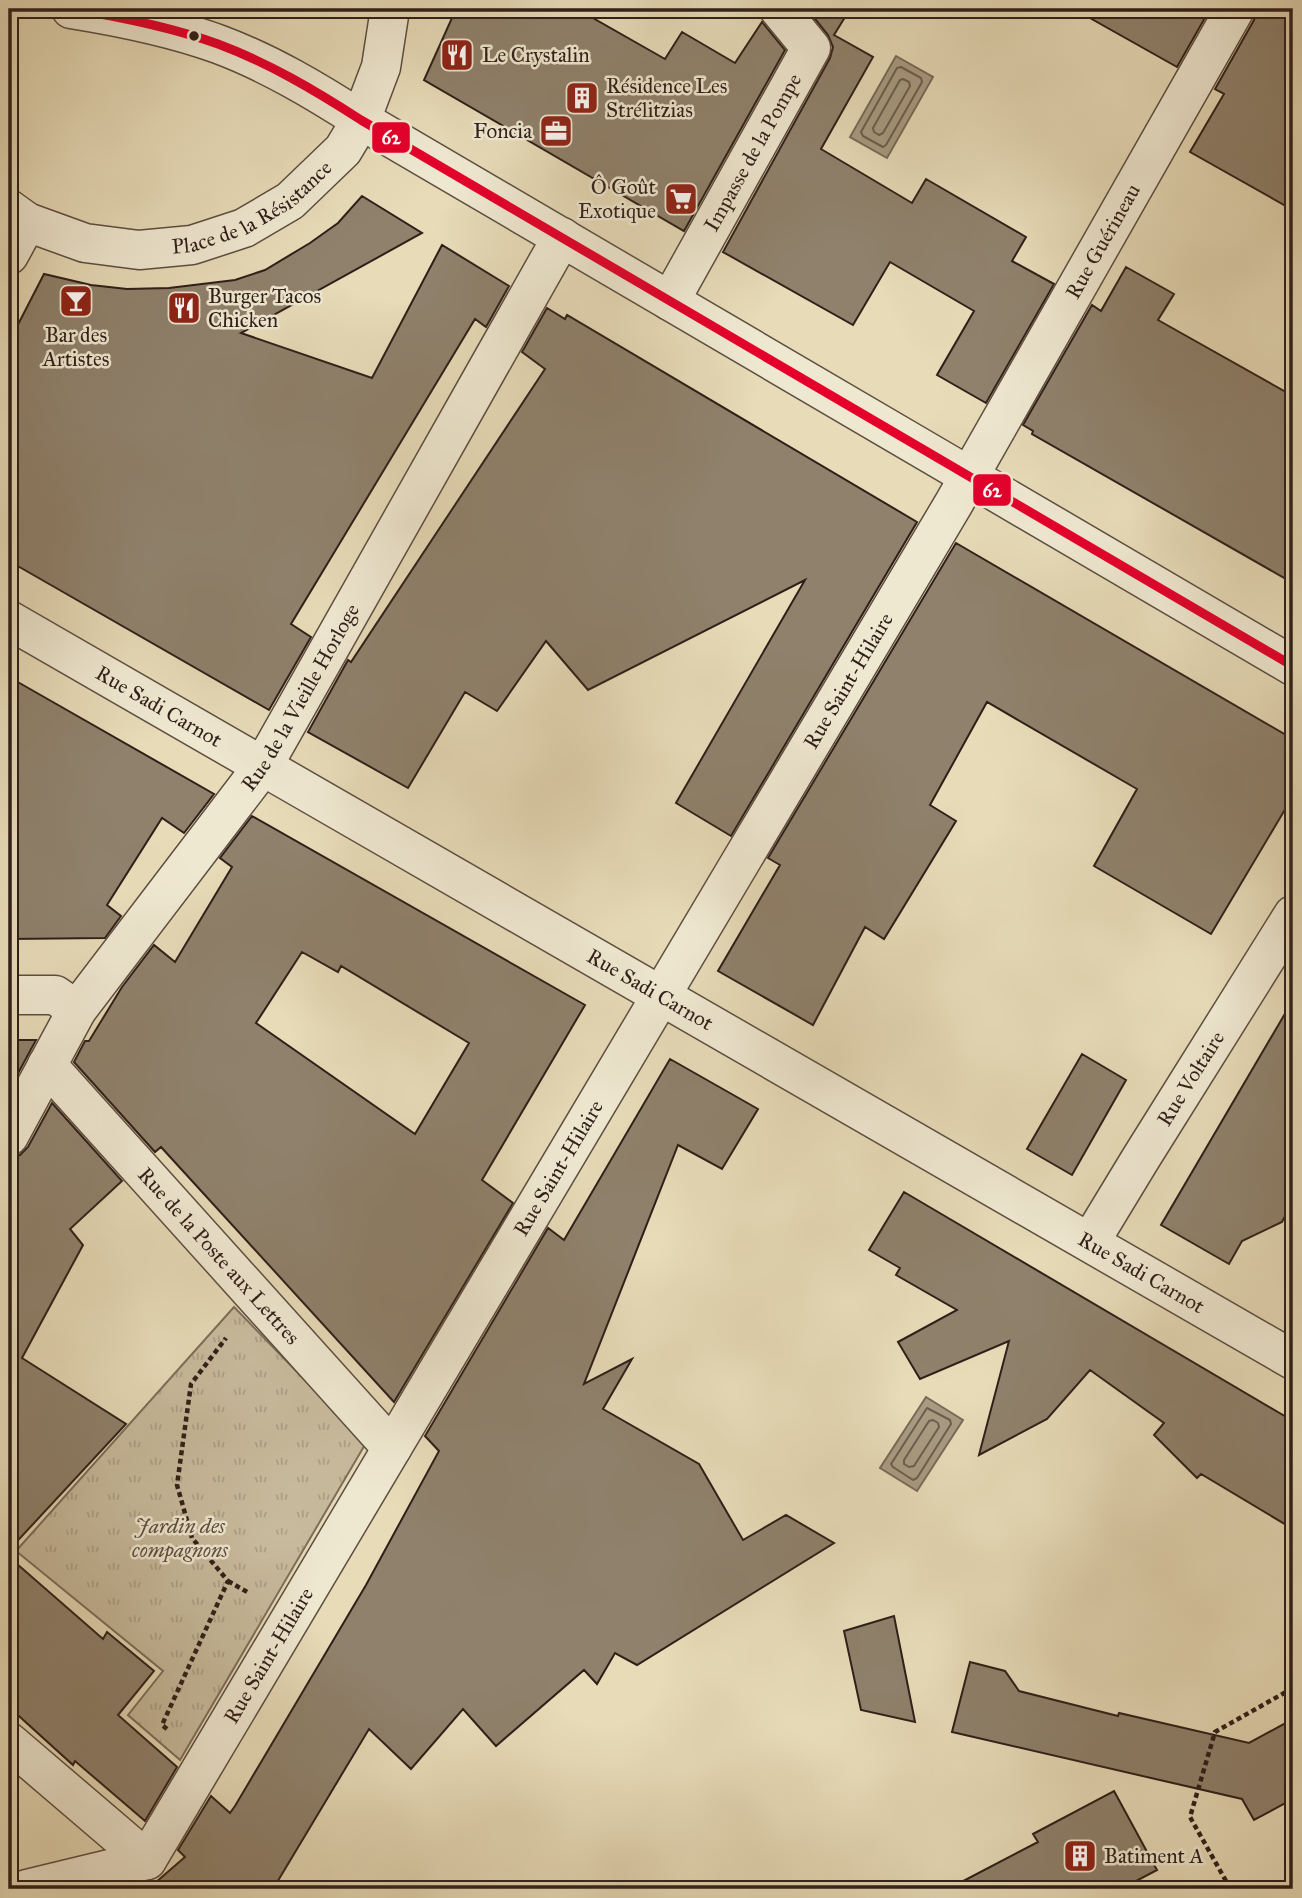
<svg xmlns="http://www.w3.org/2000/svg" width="1302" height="1898" viewBox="0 0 1302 1898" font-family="'IM FELL Great Primer',serif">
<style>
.park{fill:url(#park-tufts);stroke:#7c6d5b;stroke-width:2}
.water{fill:#a89b82;stroke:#786958;stroke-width:2}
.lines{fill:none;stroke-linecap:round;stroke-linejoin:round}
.shore{stroke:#6c5d4e;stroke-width:2}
.building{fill:#8f816c;stroke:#2f1f19;stroke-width:2;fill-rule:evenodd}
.minor-casing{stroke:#5d4e41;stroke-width:41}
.path{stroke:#2f1f19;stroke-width:4.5;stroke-dasharray:5 3.5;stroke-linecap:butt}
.minor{stroke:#efe8d1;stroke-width:38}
.bus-1-casing{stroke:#efe8d1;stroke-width:14}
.bus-1{stroke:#e4002b;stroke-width:9}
.bus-dot{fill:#2f1f19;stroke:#efe8d1;stroke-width:2.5}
.labels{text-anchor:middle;stroke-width:5;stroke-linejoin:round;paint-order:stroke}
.poi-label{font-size:21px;fill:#2f1f19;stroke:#efe8d1;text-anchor:start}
.street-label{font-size:21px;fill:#2f1f19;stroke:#efe8d1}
.park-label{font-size:21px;font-style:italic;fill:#5d4e41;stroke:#efe8d1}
.line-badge{stroke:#efe8d1;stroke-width:2.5}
.badge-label{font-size:19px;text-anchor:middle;font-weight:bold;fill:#fff}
</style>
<defs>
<pattern id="park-tufts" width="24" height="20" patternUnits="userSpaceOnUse" patternTransform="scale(1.75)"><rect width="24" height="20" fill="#c8bb9d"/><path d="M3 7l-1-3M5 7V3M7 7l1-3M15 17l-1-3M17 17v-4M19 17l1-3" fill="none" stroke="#aca087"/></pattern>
</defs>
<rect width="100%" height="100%" fill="#e7dbb8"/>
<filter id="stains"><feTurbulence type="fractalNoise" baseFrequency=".00286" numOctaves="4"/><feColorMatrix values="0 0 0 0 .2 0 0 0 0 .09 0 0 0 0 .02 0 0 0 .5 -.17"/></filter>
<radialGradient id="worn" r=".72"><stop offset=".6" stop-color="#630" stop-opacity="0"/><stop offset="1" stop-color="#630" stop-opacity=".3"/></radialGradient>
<!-- park -->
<path class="park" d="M234,1307L366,1443L180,1760L128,1715L163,1671L16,1551Z"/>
<!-- water -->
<path class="water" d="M896,56L933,77L887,158L850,137Z
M926,1397L963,1420L917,1491L880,1468Z"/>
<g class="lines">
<!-- shore -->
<path class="shore" d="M901,67L921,78L922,82L886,145L883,147L863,136L861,132L897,68Z
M903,79L909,82L910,86L883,133L879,135L874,132L873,128L900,80Z
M927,1408L950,1420L951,1424L917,1478L913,1480L893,1467L891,1464Z
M933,1420L938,1423L939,1427L914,1466L909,1467L904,1464V1460L929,1421Z"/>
</g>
<!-- building -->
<path class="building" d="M456,9H577L665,59L682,32L735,63L762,22L785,50L684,231L424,80Z
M807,9H850L834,35L873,57L821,149L912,203L926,179L1026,237L1012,261L1054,284L986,403L937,375L974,311L890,262L853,325L723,252L830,58L833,47L828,35Z
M1074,9H1210L1177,67Z
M1257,9H1293V210L1190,152L1224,94L1215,89L1254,20Z
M362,196L422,233L241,333L372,378L442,245L509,286L486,327L475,319L291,624L311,637L269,710L9,561V342L44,274L91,285L127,289L169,288L235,280L265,270L310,243L338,223Z
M1126,267L1174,294L1158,320L1293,396V583L1032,434L1033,431L1023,425L1092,305L1101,311Z
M547,308L565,319L567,315L917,522L731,836L676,803L805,580L588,690L546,641L497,711L465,692L408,788L308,732L348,660L351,662L545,369L522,352Z
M956,543L1293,739V796L1211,934L1094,866L1137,789L987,702L930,805L956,821L884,939L865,927L813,1025L718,971L780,865L768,858Z
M9,677L214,794L184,833L162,818L107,905L121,916L105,938L9,939Z
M252,816L585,1005L482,1180L513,1203L394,1402L161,1147L155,1152L74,1062L85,1041H89L122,987L154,945L175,962L232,867L220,858ZM302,952L338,972L341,966L469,1043L415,1134L256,1023Z
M1293,1000V1201L1282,1222L1242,1241L1229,1264L1161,1225Z
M9,1040H36L9,1090Z
M1082,1054L1126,1080L1072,1175L1027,1149Z
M670,1059L758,1109L722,1169L678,1145L584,1384L632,1359L603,1409L699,1464L743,1540L786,1515L834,1543L637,1665L615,1653L597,1684L584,1670L496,1746L463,1709L411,1769L369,1729L273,1889H148L185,1857L178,1850L211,1796L230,1813L235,1806L366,1585L439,1451L425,1436L548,1228L564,1240Z
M52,1103L122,1181L70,1229L83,1245L22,1358L126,1424L9,1550V1158L20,1155L28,1147Z
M904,1192L1293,1421V1529L1201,1474L1197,1478L1154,1435L1164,1423L1090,1370L1047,1419L979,1455L1009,1341L920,1379L898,1342L957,1310L896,1275L900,1268L869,1250Z
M9,1557L103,1639L107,1632L154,1671L118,1715L177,1767L145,1821L75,1761L73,1765L9,1707Z
M894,1616L915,1722L861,1710L844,1631Z
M970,1662L1005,1671L1019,1691L1118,1716L1119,1713L1249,1743L1293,1719V1799L1254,1820L1242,1799L952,1732Z
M1114,1791L1157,1870L1121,1889H948L1038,1842L1033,1834Z"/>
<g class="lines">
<defs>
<g id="minor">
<path d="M71,9C121,17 171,27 218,44C269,63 316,91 361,120L1293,666"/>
<path id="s1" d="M9,209L27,222L85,243L139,250L192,245L244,228L290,201L343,150L361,120L381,67L390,9"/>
<path d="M9,255L27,222"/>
<path id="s2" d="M670,301L811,48L779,9"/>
<path id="s3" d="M9,620L1293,1360"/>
<path d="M9,995H55L77,1010"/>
<path id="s4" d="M47,1065L392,1448"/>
<path id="s5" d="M9,1136L77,1010L263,766L562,237"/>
<path id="s6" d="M1090,1242L1141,1158L1293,915"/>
<path d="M9,1742L147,1860L27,1889"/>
<path id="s7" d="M147,1860L954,503L1235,9"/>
</g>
</defs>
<!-- minor casing -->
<use href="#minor" class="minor-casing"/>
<!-- path -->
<path class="path" d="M228,1581L249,1593
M167,1729L162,1725L228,1581L192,1538L177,1485L191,1384L226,1338
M1226,1881L1190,1817L1215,1732L1293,1688"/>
<!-- minor -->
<use href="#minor" class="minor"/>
<defs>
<path id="bus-1" d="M71,9C121,17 171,27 218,44C269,63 316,91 361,120L1293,666"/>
</defs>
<!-- bus-1 casing -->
<use href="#bus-1" class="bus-1-casing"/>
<!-- bus-1 -->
<use href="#bus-1" class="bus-1"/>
</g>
<!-- icons -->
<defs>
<symbol id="restaurant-square" viewBox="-11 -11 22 22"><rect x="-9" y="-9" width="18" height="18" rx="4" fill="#8f2418" stroke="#efe8d1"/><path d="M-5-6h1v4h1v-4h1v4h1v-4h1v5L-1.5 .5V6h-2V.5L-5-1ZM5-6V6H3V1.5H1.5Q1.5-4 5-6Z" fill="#fff"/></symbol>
<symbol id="building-square" viewBox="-11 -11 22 22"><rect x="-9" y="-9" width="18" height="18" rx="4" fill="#8f2418" stroke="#efe8d1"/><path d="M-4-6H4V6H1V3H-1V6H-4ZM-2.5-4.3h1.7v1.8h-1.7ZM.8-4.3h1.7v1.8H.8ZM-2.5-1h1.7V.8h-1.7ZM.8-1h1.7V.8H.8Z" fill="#fff"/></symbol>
<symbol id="office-square" viewBox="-11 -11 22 22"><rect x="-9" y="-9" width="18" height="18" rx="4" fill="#8f2418" stroke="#efe8d1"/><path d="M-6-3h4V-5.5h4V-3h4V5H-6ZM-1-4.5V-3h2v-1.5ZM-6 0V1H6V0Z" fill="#fff"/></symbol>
<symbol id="supermarket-square" viewBox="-11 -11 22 22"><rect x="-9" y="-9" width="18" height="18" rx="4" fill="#8f2418" stroke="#efe8d1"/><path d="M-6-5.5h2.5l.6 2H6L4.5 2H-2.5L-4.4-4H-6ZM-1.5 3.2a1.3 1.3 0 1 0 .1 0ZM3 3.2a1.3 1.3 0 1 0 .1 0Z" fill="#fff"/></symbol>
<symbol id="bar-square" viewBox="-11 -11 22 22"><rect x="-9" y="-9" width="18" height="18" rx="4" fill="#8f2418" stroke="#efe8d1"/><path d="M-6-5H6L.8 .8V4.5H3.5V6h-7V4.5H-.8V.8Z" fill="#fff"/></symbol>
</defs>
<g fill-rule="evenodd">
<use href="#restaurant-square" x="438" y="36" width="38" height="38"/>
<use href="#building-square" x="563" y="79" width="38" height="38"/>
<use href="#office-square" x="537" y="112" width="38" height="38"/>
<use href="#supermarket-square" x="662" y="180" width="38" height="38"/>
<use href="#bar-square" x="57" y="282" width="38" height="38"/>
<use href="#restaurant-square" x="165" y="289" width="38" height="38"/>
<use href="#building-square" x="1061" y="1837" width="38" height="38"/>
</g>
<!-- markers -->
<circle class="bus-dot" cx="194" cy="36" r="6"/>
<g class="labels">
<!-- poi labels -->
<g class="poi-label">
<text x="482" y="62">Le Crystalin</text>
<text x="606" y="93">Résidence Les<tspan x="606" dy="24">Strélitzias</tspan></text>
<text x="532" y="138" text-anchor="end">Foncia</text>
<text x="656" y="194" text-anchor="end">Ô Goût<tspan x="656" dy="24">Exotique</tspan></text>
<text x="208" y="303">Burger Tacos<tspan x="208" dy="24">Chicken</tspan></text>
<text x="76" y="342" text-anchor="middle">Bar des<tspan x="76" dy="24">Artistes</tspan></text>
<text x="1104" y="1863">Batiment A</text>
</g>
<!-- street labels -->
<g class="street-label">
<text dy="7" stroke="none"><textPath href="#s2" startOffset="170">Impasse de la Pompe</textPath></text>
<text dy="7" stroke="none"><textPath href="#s1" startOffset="262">Place de la Résistance</textPath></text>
<text dy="7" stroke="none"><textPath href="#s7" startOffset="1880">Rue Guérineau</textPath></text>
<text dy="7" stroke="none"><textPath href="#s7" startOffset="1372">Rue Saint-Hilaire</textPath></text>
<text dy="7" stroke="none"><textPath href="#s5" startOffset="528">Rue de la Vieille Horloge</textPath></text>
<text dy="7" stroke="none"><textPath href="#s3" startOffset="173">Rue Sadi Carnot</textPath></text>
<text dy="7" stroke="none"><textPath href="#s3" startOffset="740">Rue Sadi Carnot</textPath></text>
<text dy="7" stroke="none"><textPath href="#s6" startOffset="192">Rue Voltaire</textPath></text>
<text dy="7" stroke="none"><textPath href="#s7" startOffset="805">Rue Saint-Hilaire</textPath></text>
<text dy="7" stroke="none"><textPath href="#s4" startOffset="257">Rue de la Poste aux Lettres</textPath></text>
<text dy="7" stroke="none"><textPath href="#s3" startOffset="1307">Rue Sadi Carnot</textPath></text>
<text dy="7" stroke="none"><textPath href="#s7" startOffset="238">Rue Saint-Hilaire</textPath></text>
</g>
<!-- park labels -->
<g class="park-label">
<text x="180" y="1533">Jardin des<tspan x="180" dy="24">compagnons</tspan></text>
</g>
</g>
<g class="line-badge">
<rect x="371" y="121" width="40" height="33" rx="7" fill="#e4002b"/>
<rect x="972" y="473" width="40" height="34" rx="7" fill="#e4002b"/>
</g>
<g class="badge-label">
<text x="391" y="144">62</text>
<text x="992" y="497">62</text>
</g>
<!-- margin -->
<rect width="1302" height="1898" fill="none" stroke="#e7dbb8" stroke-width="35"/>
<rect x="10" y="10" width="1281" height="1877" fill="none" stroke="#2f1f19" stroke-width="3.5"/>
<rect x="18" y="18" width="1267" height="1863" fill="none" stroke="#2f1f19" stroke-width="2"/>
<rect width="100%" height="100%" filter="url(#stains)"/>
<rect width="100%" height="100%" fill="url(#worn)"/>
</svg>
